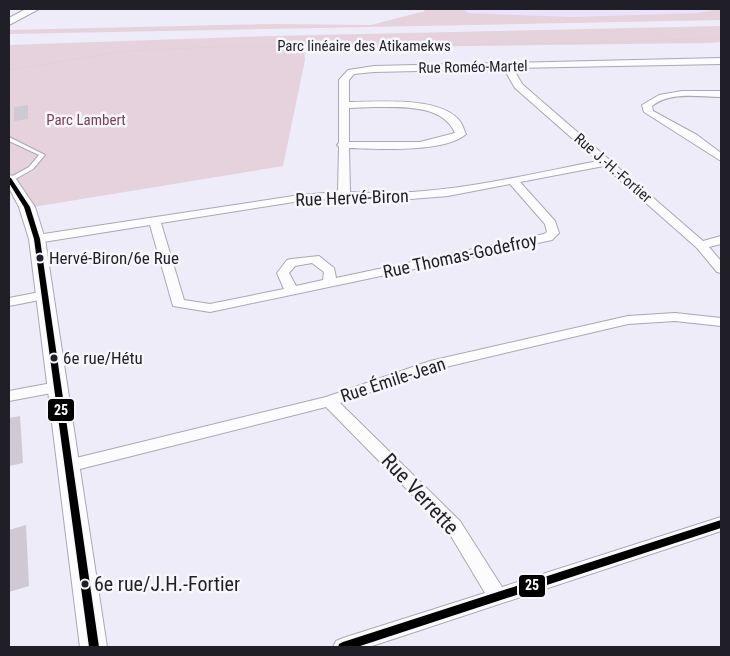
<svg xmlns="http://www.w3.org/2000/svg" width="730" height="656" viewBox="0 0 730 656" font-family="'Roboto Condensed',sans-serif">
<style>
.built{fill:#e8e3fa}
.green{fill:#e5d2dc}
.building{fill:#cec9d2}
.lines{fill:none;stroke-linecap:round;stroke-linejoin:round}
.lane-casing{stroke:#aaa8b1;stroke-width:2}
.street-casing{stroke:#aaa8b1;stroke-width:2}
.secondary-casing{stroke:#aaa8b1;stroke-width:2}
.path{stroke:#d4d3d8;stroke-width:1;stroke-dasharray:1 1;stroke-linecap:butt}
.lane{fill:#fcfcfe;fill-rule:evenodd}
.street{fill:#fcfcfe;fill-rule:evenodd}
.secondary{fill:#fcfcfe;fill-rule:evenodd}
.bus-1-casing{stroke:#f7f6fb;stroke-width:3}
.bus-1{fill:#000;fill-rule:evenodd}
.bus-dot{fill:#201e27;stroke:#f7f6fb;stroke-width:2}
.labels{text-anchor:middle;stroke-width:5;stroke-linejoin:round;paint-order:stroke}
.far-street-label{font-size:15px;fill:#201e27;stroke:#f7f6fb}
.far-park-label{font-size:15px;fill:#7c4255;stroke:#f7f6fb}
.bus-label{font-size:17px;fill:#201e27;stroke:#f7f6fb;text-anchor:start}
.street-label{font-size:18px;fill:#201e27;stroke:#f7f6fb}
.near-bus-label{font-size:20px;fill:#201e27;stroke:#f7f6fb;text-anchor:start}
.near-street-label{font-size:21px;fill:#201e27;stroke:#f7f6fb}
.line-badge{stroke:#f7f6fb;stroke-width:2}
.badge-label{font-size:14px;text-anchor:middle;font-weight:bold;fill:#fff}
</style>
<rect width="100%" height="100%" fill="#eeecf8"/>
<!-- built -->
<path class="built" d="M465,9H719L697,13L572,17L467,13Z"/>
<!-- green -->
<path class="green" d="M423,9H465L467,13L572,17L697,13L721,9V20L9,34V30L269,24L371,25L425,11Z
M721,26V42L707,43L304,48L305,60L283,166L33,207L9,176V45L272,36Z"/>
<!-- building -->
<path class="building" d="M28,105V119L14,121V107Z
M20,416L23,463L9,466V418Z
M26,525L29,586L9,592V530Z"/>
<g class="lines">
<defs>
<path id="lane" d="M9,137L45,155L33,169L10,182L9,181V178L29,167L39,155L9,141Z"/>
<path id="street" d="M721,58V64L513,68L522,84L703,241L721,236V244L709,247L721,261V273L717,272L697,248L604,166L520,182L555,221L559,233L552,240L210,312L173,306L150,225L37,243L31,239L37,235L300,195L338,192L339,147L337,145L339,143V80L348,70L374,66ZM504,69L515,88L598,161C515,177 434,198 350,192L349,148C376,149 446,153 466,134C464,130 462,123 459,120C438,96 378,102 349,102V80L354,74L374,72ZM374,107C401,107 443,104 455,133L420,142H349V108ZM510,184L545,224L547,232L544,234L336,278L334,268L319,256L291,259L287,260L277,273L284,289L210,304L184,300L161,223L300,201L344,198L386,201L448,196ZM312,263L324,272L323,280L296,286L289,273L295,266Z
M682,91H721V97C699,97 671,91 652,106L653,111L697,135L721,153V161L644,112L642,105L659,95Z
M45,291L52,295L50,298L9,306V298Z
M675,313L721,318V326L675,321L628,324L433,370L340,403L460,521L502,587L721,517V531L369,647H333L336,641L343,638L485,593L448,531L326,407L68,472L62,470L60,466L62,462L68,460L326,397L430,361L628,316Z
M57,382L62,383L64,387L62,391L9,401V391Z"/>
<path id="secondary" d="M26,9H39L9,25V18Z
M9,175L14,176L35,207L45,239L107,647H80L29,239L19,207L9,188Z"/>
</defs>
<!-- lane casing -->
<use href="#lane" class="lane-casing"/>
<!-- street casing -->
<use href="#street" class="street-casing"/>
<!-- secondary casing -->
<use href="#secondary" class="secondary-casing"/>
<!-- path -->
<path class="path" d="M9,70L126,51L215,47L577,43L721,38"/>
<!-- lane -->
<use href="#lane" class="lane"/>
<!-- street -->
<use href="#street" class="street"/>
<!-- secondary -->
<use href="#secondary" class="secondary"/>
<defs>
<path id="bus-1" d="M9,177L11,178L30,207L40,239L99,647H89L34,239L24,207L9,183Z
M721,520V528L357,647H338L339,644L343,642Z"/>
</defs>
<!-- bus-1 casing -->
<use href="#bus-1" class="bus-1-casing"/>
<!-- bus-1 -->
<use href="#bus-1" class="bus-1"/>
</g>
<!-- markers -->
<g class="bus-dot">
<circle cx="40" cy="258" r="4.5"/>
<circle cx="54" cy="358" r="4.5"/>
<circle cx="85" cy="584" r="4.5"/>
</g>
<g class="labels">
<!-- far-street labels -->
<g class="far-street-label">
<text x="364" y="51">Parc linéaire des Atikamekws</text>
<text transform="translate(473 67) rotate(-1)" y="5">Rue Roméo-Martel</text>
<text transform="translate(613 168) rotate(41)" y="5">Rue J.-H.-Fortier</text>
</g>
<!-- far-park labels -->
<g class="far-park-label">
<text x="86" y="125">Parc Lambert</text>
</g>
<!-- bus labels -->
<g class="bus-label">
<text x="49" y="264">Hervé-Biron/6e Rue</text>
<text x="63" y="364">6e rue/Hétu</text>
</g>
<!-- street labels -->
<g class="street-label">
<text transform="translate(352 198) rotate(-2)" y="6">Rue Hervé-Biron</text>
<text transform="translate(460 256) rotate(-12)" y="6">Rue Thomas-Godefroy</text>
<text transform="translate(393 380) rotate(-18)" y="6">Rue Émile-Jean</text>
</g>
<!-- near-bus labels -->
<g class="near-bus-label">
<text x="94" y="591">6e rue/J.H.-Fortier</text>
</g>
<!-- near-street labels -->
<g class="near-street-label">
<text transform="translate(420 494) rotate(47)" y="7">Rue Verrette</text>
</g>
</g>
<g class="line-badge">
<rect x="47" y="398" width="28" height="24" rx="5" fill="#000"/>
<rect x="518" y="574" width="28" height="24" rx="5" fill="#000"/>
</g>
<g class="badge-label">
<text x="61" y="415">25</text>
<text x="532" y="590">25</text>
</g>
<!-- border -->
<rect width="730" height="656" fill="none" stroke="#201e27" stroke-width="20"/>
</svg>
